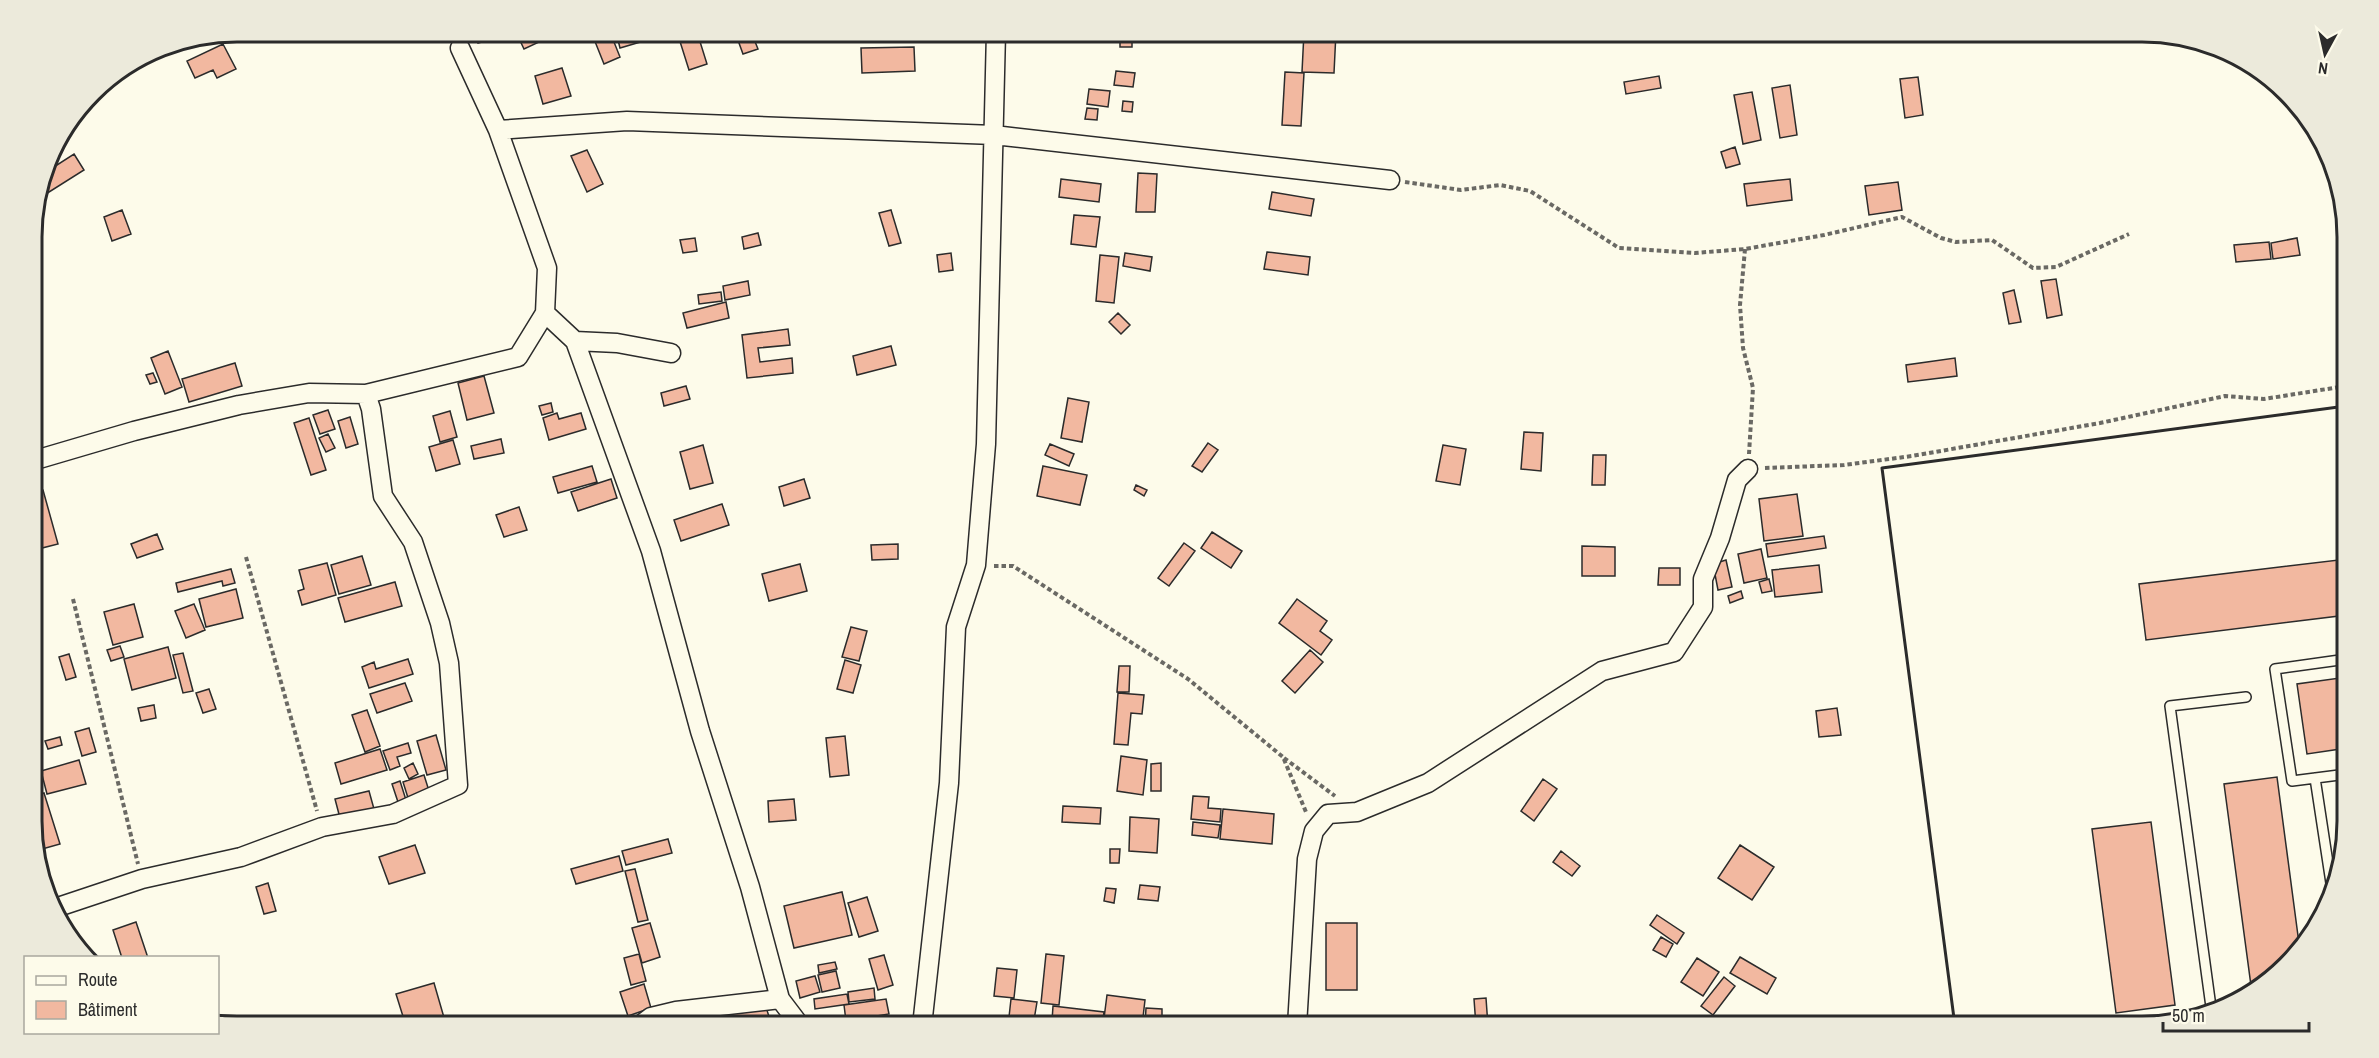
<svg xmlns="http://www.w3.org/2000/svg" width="2379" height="1058" viewBox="0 0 2379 1058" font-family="'Archivo Narrow',sans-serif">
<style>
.building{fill:#f2b8a0;stroke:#2b2b2b;stroke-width:1.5}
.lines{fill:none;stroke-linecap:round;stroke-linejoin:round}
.service-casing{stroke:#2b2b2b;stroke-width:12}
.minor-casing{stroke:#2b2b2b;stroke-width:21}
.path{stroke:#6a6964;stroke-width:4;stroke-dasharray:4.5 3;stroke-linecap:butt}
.service{stroke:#fdfbea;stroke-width:9}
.minor{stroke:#fdfbea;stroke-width:18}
.wall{stroke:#2b2b2b;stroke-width:3}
.rim{fill:none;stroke:#2b2b2b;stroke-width:3}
</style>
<rect width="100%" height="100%" fill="#fdfbea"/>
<!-- building -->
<path class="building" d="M475,32H514V33L478,43Z
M516,32H550L552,36L524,49Z
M552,32H567L568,33L555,38Z
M599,32H610L620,57L604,64L592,34Z
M616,32H662L664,35L620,48Z
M677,32H697L707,64L689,70Z
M735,32H756L758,37L754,39L758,49L743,54Z
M863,32H882L883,36L863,37Z
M1120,32H1132V47H1120Z
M1138,32H1189V42H1138Z
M1304,32H1336L1334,73L1302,72Z
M223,44L236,69L217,78L213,70L195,78L187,61Z
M914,47L915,71L862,73L861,48Z
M562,68L571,96L543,104L535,76Z
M1116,71L1135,73L1133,87L1114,85Z
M1285,72L1304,73L1301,126L1282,125Z
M1659,76L1661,88L1626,94L1624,82Z
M1918,77L1923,115L1905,118L1900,79Z
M1790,85L1797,135L1780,138L1772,88Z
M1089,89L1110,91L1108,107L1087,104Z
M1752,92L1761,140L1743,144L1734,95Z
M1123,101L1133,102L1132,112L1122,111Z
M1087,108L1098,109L1097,120L1085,119Z
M1735,147L1740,164L1726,168L1721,152Z
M587,150L603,184L587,192L571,156Z
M74,154L84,170L38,199L46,172Z
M1138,173L1157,174L1155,212H1136Z
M1061,179L1101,184L1099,202L1059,197Z
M1790,179L1792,200L1747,206L1744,184Z
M1898,182L1902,210L1869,215L1865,186Z
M1272,192L1314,199L1311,216L1269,209Z
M122,210L131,234L112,241L104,217Z
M891,210L901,243L889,246L879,213Z
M1074,215L1100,217L1096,247L1071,244Z
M758,233L761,245L744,249L742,237Z
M695,238L697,251L683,253L680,240Z
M2297,238L2300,255L2273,259L2271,243Z
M2269,242L2271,259L2236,262L2234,245Z
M1267,252L1310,257L1308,275L1264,269Z
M951,253L953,270L939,272L937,255Z
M1125,253L1152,257L1150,271L1123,266Z
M1100,255L1119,257L1114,303L1096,301Z
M2056,279L2062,315L2047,318L2041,281Z
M748,281L750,295L725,300L723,286Z
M2014,290L2021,322L2009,324L2003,293Z
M721,292L722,301L699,304L698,295Z
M726,302L729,318L687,328L683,313Z
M1118,313L1130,325L1121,334L1109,322Z
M788,329L790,345L758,348L760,362L792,358L793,373L747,378L742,335Z
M891,346L896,365L857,375L853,356Z
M168,351L182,387L165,394L151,358Z
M1955,358L1957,376L1908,382L1906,365Z
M235,363L242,386L189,402L182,379Z
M153,373L157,382L150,384L146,375Z
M484,376L494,413L467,420L458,383Z
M686,386L690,399L664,406L661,393Z
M1068,398L1089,402L1082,442L1061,438Z
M551,403L553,412L542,415L539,406Z
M328,410L335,429L320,434L313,415Z
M450,411L457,437L440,442L433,416Z
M557,413L559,419L581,413L586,429L549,440L543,418Z
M350,417L358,444L346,448L338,421Z
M309,418L326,470L311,475L294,423Z
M1524,432L1543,433L1541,471L1521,469Z
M328,434L335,448L326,452L319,438Z
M501,439L504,453L474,459L471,446Z
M453,440L460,464L436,471L429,447Z
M1208,443L1218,450L1202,472L1192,466Z
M1050,444L1074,454L1069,466L1045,455Z
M703,445L713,483L690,489L680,452Z
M1443,445L1466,449L1460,485L1436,481Z
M1593,455H1606L1605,485H1592Z
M592,466L597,482L558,493L553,477Z
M1043,466L1087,475L1080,505L1037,496Z
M611,479L617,498L578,511L571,492Z
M804,479L810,498L784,506L779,487Z
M1136,485L1147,490L1144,496L1134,490Z
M43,490L58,544L42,548L33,514V492Z
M1797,494L1803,536L1764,541L1759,499Z
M722,504L729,525L681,541L674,520Z
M519,507L527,530L504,537L496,515Z
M1212,532L1242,551L1231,568L1201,548Z
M157,534L163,549L137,558L131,544Z
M1824,536L1826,548L1768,557L1766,544Z
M1184,543L1195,551L1169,586L1158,578Z
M898,544V559L872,560L871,545Z
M1582,546L1615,547V576H1582Z
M1761,549L1767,578L1744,583L1738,554Z
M362,556L371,585L339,594L331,565Z
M2347,559V615L2146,640L2139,584Z
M1726,560L1732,587L1718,590L1713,564Z
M327,563L336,595L302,605L298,591L304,589L299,570Z
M800,564L807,591L769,601L762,574Z
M1819,565L1822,592L1775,597L1772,570Z
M1659,568H1680V585H1658Z
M231,569L235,583L223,586L222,581L178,592L176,583Z
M1769,579L1772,591L1762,593L1759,582Z
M395,582L402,606L345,622L338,598Z
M236,589L243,618L206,627L199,599Z
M1741,591L1743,598L1730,603L1728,596Z
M1297,599L1327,621L1320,631L1332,640L1321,655L1279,623Z
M134,604L143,637L113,645L104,612Z
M194,604L205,630L186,638L175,611Z
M851,627L867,631L859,661L842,657Z
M120,646L124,657L111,661L107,650Z
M168,647L176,678L132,690L124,659Z
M1310,650L1323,662L1295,693L1282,681Z
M183,653L193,691L183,693L173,655Z
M69,654L76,677L66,680L59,657Z
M408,659L413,674L369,688L362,667L374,662L376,669Z
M845,660L861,665L853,693L837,689Z
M1119,666H1130L1129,692H1117Z
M2347,677V748L2307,754L2297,684Z
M405,683L412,701L377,713L370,694Z
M209,689L216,709L203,713L196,693Z
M1118,693L1144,695L1142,714L1131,713L1128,745L1114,744Z
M154,705L156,718L141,721L138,708Z
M1837,708L1841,735L1819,737L1816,711Z
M367,710L380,746L365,752L352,715Z
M89,728L96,752L82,756L75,732Z
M436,735L446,770L427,775L417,741Z
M845,736L849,775L830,777L826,738Z
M60,737L62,745L48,749L45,741Z
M408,743L411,753L397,757L400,766L390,770L383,751Z
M380,749L387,770L341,784L335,763Z
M1121,756L1147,760L1143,795L1117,791Z
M79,760L86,784L47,794L41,771Z
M413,763L418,774L409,779L404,768Z
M1161,763V791H1151V764Z
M424,775L430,794L409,801L403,782Z
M2277,777L2300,951L2257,992L2252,993L2224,784Z
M1543,779L1557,789L1534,821L1521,811Z
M400,781L406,800L398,802L392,784Z
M369,791L374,809L340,818L335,799Z
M44,793L60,844L35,851L33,796Z
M1193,796L1209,797L1208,808L1221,809L1220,822L1191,819Z
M794,799L796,820L769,822L768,801Z
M1063,806L1101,808L1100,824L1062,822Z
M1223,809L1274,814L1272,844L1220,839Z
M1130,817L1159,819L1157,853L1129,851Z
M1193,822L1220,825L1218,838L1192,835Z
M2151,822L2175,1005L2116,1013L2092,829Z
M668,839L672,853L626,865L622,851Z
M415,845L425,873L389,884L379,857Z
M1740,845L1774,867L1752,900L1718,878Z
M1110,849H1120L1119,863H1110Z
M1561,851L1580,866L1572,876L1553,862Z
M619,856L623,871L576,884L571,869Z
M635,869L648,920L638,922L625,871Z
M268,883L276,911L264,914L256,887Z
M1140,885L1160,887L1158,901L1138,899Z
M1106,888L1116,889L1114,903L1104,901Z
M842,892L852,935L794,948L784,906Z
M867,897L878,931L859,937L848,903Z
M1657,915L1684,933L1677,944L1650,925Z
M136,922L148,958H122L113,930Z
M650,923L660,957L642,963L632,928Z
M1326,923H1357V990H1326Z
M1661,937L1673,944L1666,957L1653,950Z
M639,954L646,981L631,985L624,958Z
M1046,954L1064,956L1059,1005L1041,1003Z
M884,955L893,985L878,990L869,959Z
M1740,957L1776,978L1767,994L1730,973Z
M1697,958L1719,972L1703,996L1681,982Z
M835,962L837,969L819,973L818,965Z
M997,968L1017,970L1014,998L994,996Z
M836,971L840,988L822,992L818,975Z
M815,976L820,992L800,998L796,981Z
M1724,977L1735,986L1713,1015L1701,1006Z
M434,983L445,1021L427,1026H406L396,994Z
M644,984L651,1008L628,1016L620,992Z
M874,988L875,999L849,1002L848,992Z
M847,994L849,1004L815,1009L814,999Z
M1107,995L1145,1000L1142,1026H1103Z
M1486,998L1488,1026H1476L1474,999Z
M886,999L889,1014L846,1021L844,1005Z
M1011,999L1037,1002L1034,1020L1009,1017Z
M765,1004L772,1026H712L710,1020Z
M1053,1006L1104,1012L1102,1026L1052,1021Z
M1146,1008L1162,1009V1026H1145Z
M709,1022L711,1026H694Z"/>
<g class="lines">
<defs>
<path id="service" d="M2347,659L2275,669L2292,781L2347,774
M2315,778L2333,896
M2211,1007L2170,706L2246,697"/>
<path id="minor" d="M460,48L498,130L547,268L545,313
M498,130L627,121L994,135L1390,180
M575,341L651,551L700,731L750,887L780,999
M32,461L134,431L239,405L309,393L366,394L518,357L545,313L575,341L617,343L671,353
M58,907L142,879L241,857L322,827L393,814L458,785L449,663L440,623L413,542L383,496L371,409L366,394
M639,1026L651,1017L676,1011L780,999L799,1024L806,1026
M922,1026L949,783L956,627L976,565L986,444L996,32
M1297,1026L1307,859L1314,831L1328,814L1357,812L1428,783L1602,671L1674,652L1703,607V579L1720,538L1737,480L1748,469"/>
</defs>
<!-- service casing -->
<use href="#service" class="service-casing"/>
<!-- minor casing -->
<use href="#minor" class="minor-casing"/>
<!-- path -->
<path class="path" d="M1405,182L1461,190L1500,185L1530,191L1619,248L1695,253L1745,249L1824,235L1902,217L1941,238L1956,242L1992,240L2033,268L2056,267L2129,234
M1745,249L1740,305L1743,348L1753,388L1749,454
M1765,468L1844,465L1912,456L2100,423L2225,396L2264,399L2346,386
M246,557L317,811
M994,566H1013L1188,679L1283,757L1306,812
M73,599L138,864
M1284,758L1335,796"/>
<!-- service -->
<use href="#service" class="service"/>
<!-- minor -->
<use href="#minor" class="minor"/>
<!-- wall -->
<path class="wall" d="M1955,1026L1882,468L2346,406"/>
</g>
<!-- crop -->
<path d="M0 0H2379V1058H0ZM237 42H2142A195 195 0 0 1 2337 237V821A195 195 0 0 1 2142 1016H237A195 195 0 0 1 42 821V237A195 195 0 0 1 237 42Z" fill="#eceadb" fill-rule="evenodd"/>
<path class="rim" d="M237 42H2142A195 195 0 0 1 2337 237V821A195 195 0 0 1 2142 1016H237A195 195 0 0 1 42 821V237A195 195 0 0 1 237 42Z"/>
<!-- legend -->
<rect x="24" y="956" width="195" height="78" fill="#fdfbea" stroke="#a9a89e" stroke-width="1.5"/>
<rect x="36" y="976" width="30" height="9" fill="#fdfbea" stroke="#a9a89e" stroke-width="1.5"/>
<text x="78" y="986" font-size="18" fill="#2b2b2b">Route</text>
<rect x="36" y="1001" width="30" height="18" fill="#f2b8a0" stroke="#a9a89e" stroke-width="1.5"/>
<text x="78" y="1016" font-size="18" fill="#2b2b2b">Bâtiment</text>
<!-- north arrow -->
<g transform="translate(2325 54) rotate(188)" stroke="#fdfbea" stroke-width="4.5" paint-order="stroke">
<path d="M0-4.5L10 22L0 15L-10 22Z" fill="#2b2b2b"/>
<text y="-9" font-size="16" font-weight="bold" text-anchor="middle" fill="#2b2b2b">N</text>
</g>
<!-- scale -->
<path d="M2163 1022v9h146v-9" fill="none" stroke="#2b2b2b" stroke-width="3"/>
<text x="2172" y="1022" font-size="18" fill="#2b2b2b" stroke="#fdfbea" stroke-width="4.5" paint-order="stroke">50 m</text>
</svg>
